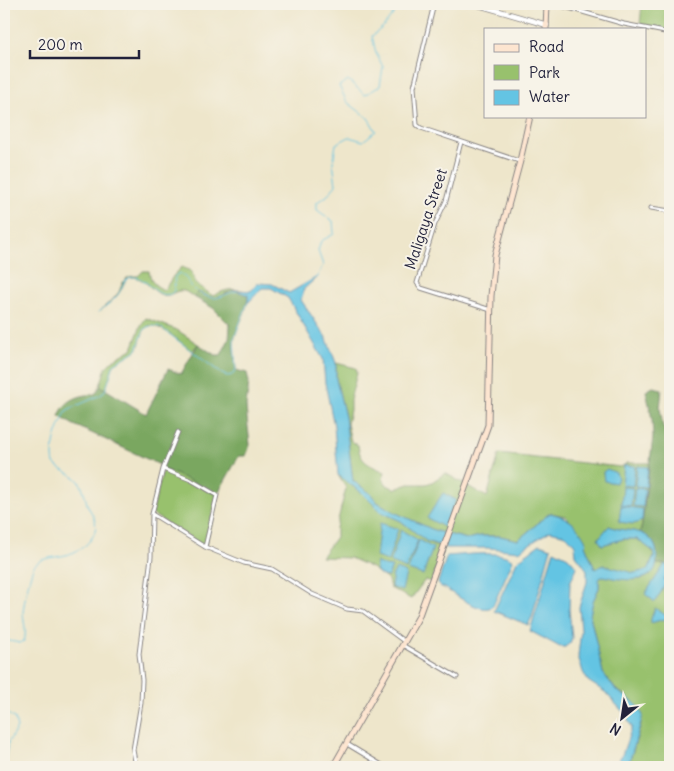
<svg xmlns="http://www.w3.org/2000/svg" width="674" height="771" viewBox="0 0 674 771" font-family="Delius,sans-serif">
<style>
.green{fill:#98c16d;stroke:#5d7254}
.forest{fill:#7aa760;stroke:#4e644e}
.water{fill:#64c4e3;stroke:#43738f}
.lines{fill:none;stroke-linecap:round;stroke-linejoin:round}
.stream{stroke:#64c4e3;stroke-width:1}
.minor-casing{stroke:#888483;stroke-width:5}
.tertiary-casing{stroke:#888483;stroke-width:6}
.secondary-casing{stroke:#888483;stroke-width:7}
.minor{stroke:#fff;stroke-width:3}
.tertiary{stroke:#fff;stroke-width:4.5}
.secondary{stroke:#fde5d0;stroke-width:5}
.labels{text-anchor:middle;stroke-width:4;stroke-linejoin:round;paint-order:stroke}
.street-label{font-size:15px;fill:#22223b;stroke:#f7f3e8}
</style>
<rect width="100%" height="100%" fill="#f7f3e8"/>
<filter id="ink" filterUnits="userSpaceOnUse"><feTurbulence type="fractalNoise" baseFrequency=".02" numOctaves="2"/><feDisplacementMap in="SourceGraphic" scale="10" xChannelSelector="R" yChannelSelector="G"/><feConvolveMatrix kernelMatrix="1 2 1 2 8 2 1 2 1" color-interpolation-filters="sRGB"/></filter>
<filter id="wash" filterUnits="userSpaceOnUse"><feTurbulence type="fractalNoise" baseFrequency=".0096" numOctaves="4" result="noise"/><feDisplacementMap in="SourceGraphic" scale="20" xChannelSelector="R" yChannelSelector="G"/><feGaussianBlur stdDeviation="1.12" result="paint"/><feColorMatrix in="noise" values="0 0 0 0 0 0 0 0 0 0 0 0 0 0 0 0 0 1.4 0 .05"/><feComposite in="paint" operator="in"/></filter>
<g filter="url(#wash)">
<rect width="100%" height="100%" fill="#eee6cb"/>
<!-- green -->
<path class="green" d="M642,4H670V31L640,24Z
M182,267L191,271L196,284L213,296C225,289 233,288 247,291L226,293L220,297L212,298L198,292L194,297C191,295 187,292 184,291C175,289 170,298 162,295C154,292 148,283 140,279C124,272 125,285 119,293C114,300 105,306 99,312C105,305 114,300 119,292C121,287 122,282 127,278C130,276 134,276 138,276L143,271H149C151,282 154,285 164,290L174,275Z
M146,318L177,330L198,344L192,351C183,345 157,320 147,327C141,332 141,344 137,350L114,364L106,389L100,386L106,367L113,360L132,349L141,325Z
M336,363L356,368L357,373L350,400V410L347,424L351,441L358,445C360,463 370,465 385,472L383,479L387,485L395,489L409,484H426L432,482L445,473L487,497L499,454L621,467L627,463H649L642,525L640,533C629,529 619,531 609,526L602,545L623,539H637L653,551L654,557L648,570L634,573L604,566L595,569L578,529L565,516L550,513L518,540L500,536H481L467,539L436,531L396,513L377,502L370,493L353,482L345,417L336,379Z
M163,469L191,480L217,495L205,547L152,514Z
M338,475L362,493L381,512L401,521L426,541L443,548L431,582L425,580L411,599L390,588L388,580L372,568L350,558L321,557L336,537V528L346,488Z
M656,564H665L670,567V767H628L641,724L625,695L616,690L603,673L590,615L593,601L599,588V579L603,576C611,578 619,578 627,579C643,579 649,581 656,564Z"/>
<!-- forest -->
<path class="forest" d="M235,290L248,295C248,310 239,323 235,337C232,348 236,359 236,370L247,373L249,382L246,406L247,418L250,445L246,456H239L217,495L191,481L163,469L160,465L72,424L59,416C65,400 78,395 95,394L100,386L146,414L168,369L181,374L198,344L215,355H221L229,339L230,325L213,308L194,297L198,292C202,293 206,296 210,297C218,300 227,292 235,290Z
M653,387L662,389L660,408L663,427L670,429V567L665,564H656C658,548 655,539 640,533L642,525L653,437L652,419L646,391Z"/>
<!-- water -->
<path class="water" d="M317,277L304,289L301,300L327,339L336,363V379L345,417L353,481L370,493L377,502L396,513L436,531L467,539L481,536H500L518,540L550,513C569,517 578,525 587,543L585,545L595,569L604,565L634,573L648,570L654,557L653,551L637,539H623L602,545L598,539L609,526C621,532 640,528 649,538C656,544 657,550 657,559C657,587 621,580 603,576L599,579V588L593,601L590,615L603,673L616,690L635,703L643,715L628,767H614L622,755L632,727L623,712L605,692L588,681L583,672L578,656L581,630L579,607L587,582V570L576,555L575,545L569,538L566,535L550,531L519,551L489,548H447L426,541L401,521L381,512L362,493L338,475L334,426L325,383L323,359L288,298L271,288H262L248,303V295L235,290L251,291L258,283L272,284L289,293Z
M624,465L635,466L633,486L622,485Z
M637,466L648,467L646,487L635,486Z
M607,469L616,473L618,478L616,483L604,481L603,472Z
M623,487L633,488L631,506L621,505Z
M635,488L645,489L643,507L633,506Z
M443,493L456,500L444,527L427,518Z
M621,506L643,509L642,521L634,524L619,522Z
M380,523L398,529L388,561L376,557Z
M401,530L418,540L406,569L390,562Z
M419,540L433,548L423,575L408,570Z
M540,544L551,548L532,617L528,625L494,611L517,561Z
M554,550L568,557L577,567L570,583L569,609L572,638L570,643L565,647H560L530,631Z
M473,554C485,554 504,552 513,560L493,606C481,616 453,592 440,586L438,582L447,556Z
M376,562L384,566L392,567L388,577C379,577 374,570 376,562Z
M665,564L670,568V576L668,580L664,579L667,582L655,602L645,594Z
M396,569L406,573L402,591L391,587L393,574Z
M655,608L668,617V618L651,623V619Z"/>
<g class="lines">
<!-- stream -->
<path class="stream" d="M302,286L317,277L323,265L318,251L321,241L334,234L333,221L317,210V202L327,196L336,185L333,162L336,144L349,137L363,141L376,131L368,118L347,102L339,86L348,80L365,95L380,86L383,67L376,53L372,36L383,27L397,10V4
M99,312C105,306 115,300 119,293C123,287 124,276 134,277C149,278 155,299 171,294L174,291L175,276L180,273C188,278 187,282 193,288C196,292 209,298 214,298C222,298 228,292 237,291
M4,640L20,643L24,641C27,632 24,624 23,614C23,606 30,572 34,566C41,556 59,558 69,554C82,550 99,538 95,521C94,515 89,510 87,504C85,496 83,485 77,479C70,473 61,470 54,464C50,445 59,427 67,410L101,395L106,389L114,364L137,350L143,332L147,327L153,326L160,327L222,374L227,376L232,375L236,370L234,339L248,302
M4,711L15,719L17,728L8,743L4,766"/>
</g>
</g>
<g filter="url(#ink)">
<g class="lines">
<defs>
<path id="minor" d="M434,4L414,87L417,125L421,128L519,161
M555,4L624,24L670,33
M461,142L446,201L435,224L417,283L421,288L491,310
M651,208L670,211
M163,469L178,432
M152,514L205,547L244,563L272,569L312,594L347,609L363,611L405,642
M404,646L457,677
M347,744L385,767
M136,767L133,750L141,703L142,680L139,654L151,557L152,514L163,469L191,480L217,495L205,547"/>
<path id="tertiary" d="M475,4L547,25"/>
<path id="secondary" d="M546,29L547,4
M333,767L418,618L488,425L491,296L495,255L520,161L530,116"/>
</defs>
<!-- minor casing -->
<use href="#minor" class="minor-casing"/>
<!-- tertiary casing -->
<use href="#tertiary" class="tertiary-casing"/>
<!-- secondary casing -->
<use href="#secondary" class="secondary-casing"/>
<!-- minor -->
<use href="#minor" class="minor"/>
<!-- tertiary -->
<use href="#tertiary" class="tertiary"/>
<!-- secondary -->
<use href="#secondary" class="secondary"/>
</g>
</g>
<g class="labels">
<!-- street labels -->
<g class="street-label">
<text transform="translate(426 219) rotate(-72)" y="5">Maligaya Street</text>
</g>
</g>
<!-- margin -->
<rect width="674" height="771" fill="none" stroke="#f7f3e8" stroke-width="20"/>
<!-- legend -->
<rect x="484" y="28" width="162" height="90" fill="#f7f3e8" stroke="#a29fa3"/>
<rect x="494" y="44" width="25" height="8" fill="#fde5d0" stroke="#a29fa3"/>
<text x="529" y="52" font-size="15" fill="#22223b">Road</text>
<rect x="494" y="65" width="25" height="15" fill="#98c16d" stroke="#a29fa3"/>
<text x="529" y="78" font-size="15" fill="#22223b">Park</text>
<rect x="494" y="90" width="25" height="15" fill="#64c4e3" stroke="#a29fa3"/>
<text x="529" y="102" font-size="15" fill="#22223b">Water</text>
<!-- north arrow -->
<g transform="translate(622 718) rotate(210)" stroke="#f7f3e8" stroke-width="4" paint-order="stroke">
<path d="M0-4L9 19L0 12L-9 19Z" fill="#22223b"/>
<text y="-8" font-size="14" font-weight="bold" text-anchor="middle" fill="#22223b">N</text>
</g>
<!-- scale -->
<path d="M30 50v8h109v-8" fill="none" stroke="#22223b" stroke-width="2.5"/>
<text x="38" y="50" font-size="15" fill="#22223b" stroke="#f7f3e8" stroke-width="4" paint-order="stroke">200 m</text>
</svg>
